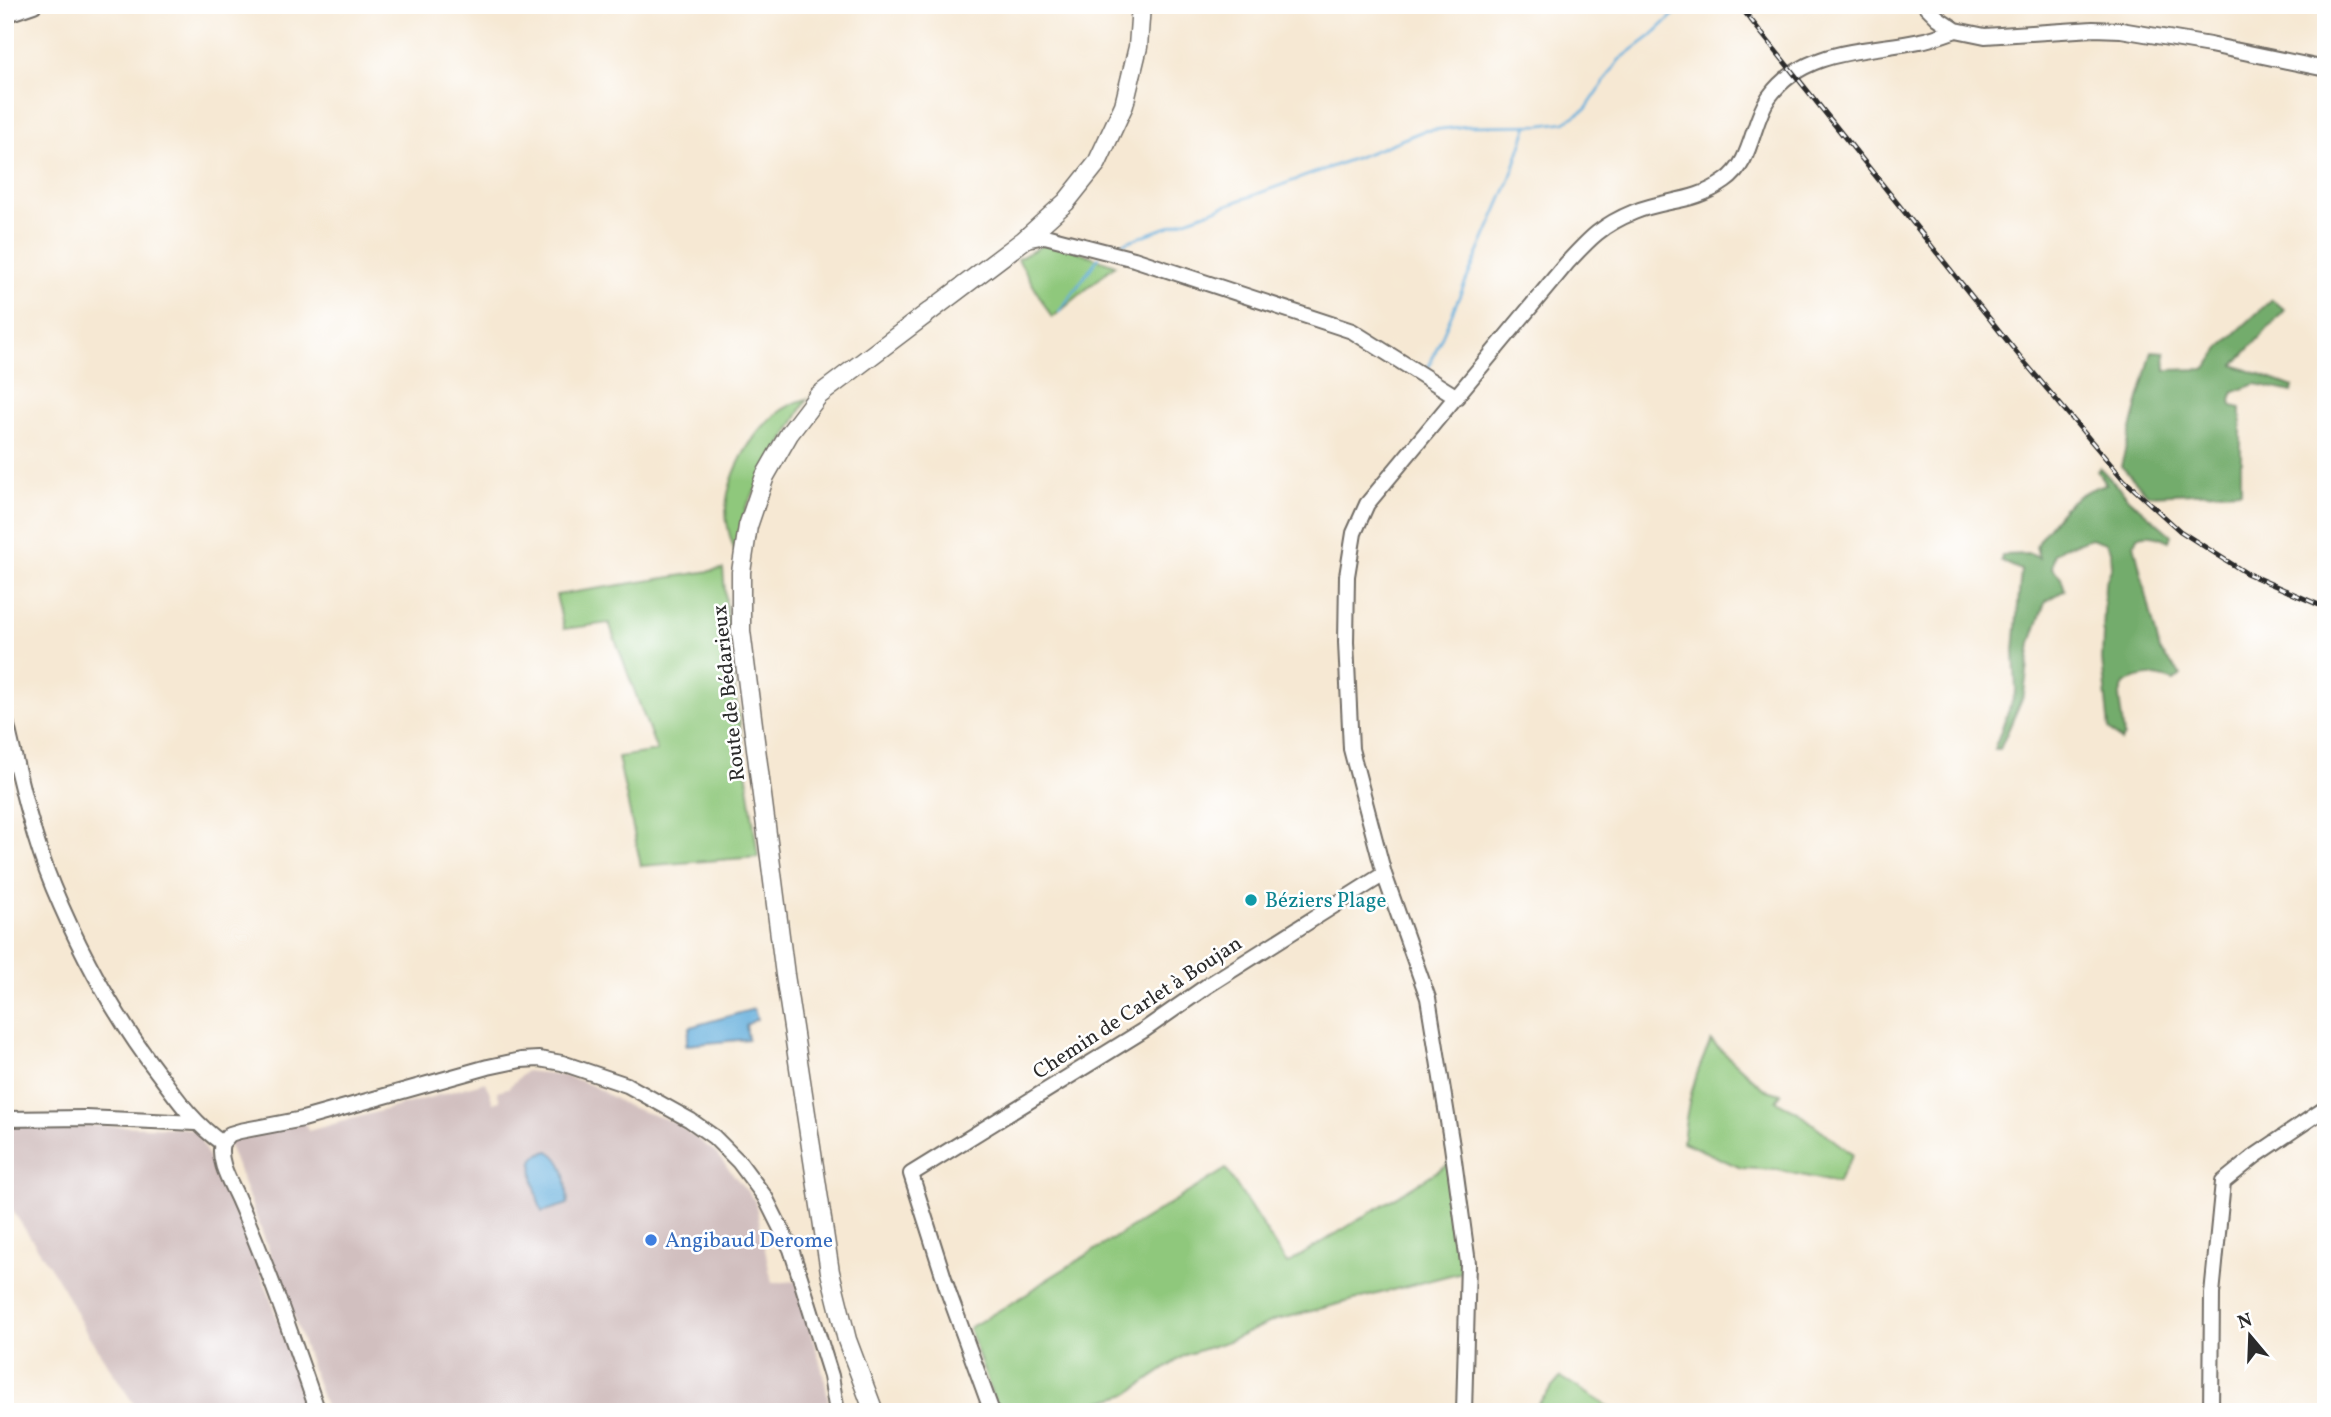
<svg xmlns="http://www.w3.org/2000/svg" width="2331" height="1417" viewBox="0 0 2331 1417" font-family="Vollkorn,serif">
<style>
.industrial{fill:#d1bfbf}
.green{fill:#8fc87c;stroke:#5d7a54;stroke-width:2}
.forest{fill:#73ac6c;stroke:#4f6c4c;stroke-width:2}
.water{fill:#64aedc;stroke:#486c84;stroke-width:2}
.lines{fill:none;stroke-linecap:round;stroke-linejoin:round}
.stream{stroke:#64aedc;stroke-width:2.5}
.minor-casing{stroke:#726d66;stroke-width:18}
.major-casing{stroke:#726d66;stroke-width:21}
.minor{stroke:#fff;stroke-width:14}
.major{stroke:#fff;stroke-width:18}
.rail-casing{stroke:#2b2b2b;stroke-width:5}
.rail{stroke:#fff;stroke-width:2.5;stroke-dasharray:8;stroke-linecap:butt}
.culture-dot{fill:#0f9aa8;stroke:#fff;stroke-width:2.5}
.shop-dot{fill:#3f7fe0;stroke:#fff;stroke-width:2.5}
.labels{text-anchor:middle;stroke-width:5;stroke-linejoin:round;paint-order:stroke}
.street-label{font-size:21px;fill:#2b2b2b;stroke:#fff}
.culture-label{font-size:21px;fill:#0d838f;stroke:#fff;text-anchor:start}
.shop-label{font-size:21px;fill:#366cbe;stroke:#fff;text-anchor:start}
</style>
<rect width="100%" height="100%" fill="#fff"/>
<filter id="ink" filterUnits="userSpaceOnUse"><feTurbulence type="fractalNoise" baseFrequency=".0143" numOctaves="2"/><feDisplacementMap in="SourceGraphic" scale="14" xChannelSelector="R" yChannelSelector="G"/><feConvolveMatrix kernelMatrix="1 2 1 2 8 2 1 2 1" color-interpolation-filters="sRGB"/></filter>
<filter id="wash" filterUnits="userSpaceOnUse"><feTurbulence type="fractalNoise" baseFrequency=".00686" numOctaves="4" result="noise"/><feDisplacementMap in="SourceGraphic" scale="28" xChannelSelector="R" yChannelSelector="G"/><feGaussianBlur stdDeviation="1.57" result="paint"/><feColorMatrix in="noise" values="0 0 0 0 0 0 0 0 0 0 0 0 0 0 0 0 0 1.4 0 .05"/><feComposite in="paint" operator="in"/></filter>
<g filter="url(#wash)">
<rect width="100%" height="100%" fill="#f6e8d3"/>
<!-- industrial -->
<path class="industrial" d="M526,1071L566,1076L591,1085L627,1106L674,1122L714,1151L755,1201L772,1283L796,1281L824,1376L830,1412H327L293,1314L227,1140L303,1115L308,1131L486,1082L493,1103L500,1101L497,1091L508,1088Z
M5,1123L185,1128L194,1131L200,1139L246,1236L268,1291L308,1412H139L85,1330L58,1279L5,1199Z"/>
<!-- green -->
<path class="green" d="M1050,241L1115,265L1052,318L1018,259Z
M807,399L746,507L735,552C730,537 726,525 726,509C728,467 764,408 807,399Z
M723,569L731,660L758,857L641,866L618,757L657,751L609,623L564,629L556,595Z
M1711,1041L1764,1089L1781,1094L1776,1100L1783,1105L1798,1112L1853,1155L1837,1183L1778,1170L1741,1168L1683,1142C1687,1103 1694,1076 1711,1041Z
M1449,1164L1462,1272L1273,1321L1229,1341L1185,1355L1128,1394L1064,1412H998L969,1328L1027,1294L1043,1282L1226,1169L1287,1264Z
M1561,1377L1617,1412H1531Z"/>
<!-- forest -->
<path class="forest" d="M2272,299L2285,310L2234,365L2293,387L2292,392L2256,384L2234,392L2231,399L2232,406L2241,408V491L2148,495L2121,466L2152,351L2165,352L2166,370L2206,369L2222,346Z
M2100,468L2128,498L2171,535L2169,541C2158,536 2149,532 2137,537L2134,544L2160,651L2181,675L2174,681C2155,674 2142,674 2124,684L2119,697L2124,736L2121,741L2109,729L2102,660L2105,584L2112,567L2111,550L2106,543L2091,538L2063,548L2054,554L2052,568L2061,577L2065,590L2045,602L2031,643L2024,694L2000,749H1994L2016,691L2014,651L2021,570L2001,561L2002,555L2030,554L2039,558L2036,546L2039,540C2061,511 2070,494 2106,484L2097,471Z"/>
<!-- water -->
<path class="water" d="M754,1009L757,1019L746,1025L748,1039L686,1045L690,1027Z
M549,1151C568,1162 566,1185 568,1204L542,1212C538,1202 529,1168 534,1159C537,1154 543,1152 549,1151Z"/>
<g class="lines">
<!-- stream -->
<path class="stream" d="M1110,248L1366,154L1423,131L1468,126L1542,125L1565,122L1586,109L1619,60L1651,36L1684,5
M1059,312L1099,257
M1426,373L1509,182L1528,125"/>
</g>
</g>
<g filter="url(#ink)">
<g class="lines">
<defs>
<path id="minor" d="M1925,5L1938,18L1956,30L1985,36L2093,29L2121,30L2210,45L2326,69
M5,15L34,5
M1024,240L1045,236L1134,259L1352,331L1457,397
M5,717C18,772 31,834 53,887C81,954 116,1019 161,1077C180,1103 196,1125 222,1143
M5,1119L86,1118L196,1123
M222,1143L230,1134L240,1131L303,1119L488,1067L521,1060L539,1059L562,1063L627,1085L690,1120L714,1137L739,1162L765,1197L791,1249L800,1277L831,1376L837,1412
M222,1143C217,1161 231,1183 238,1199C269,1269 293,1340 318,1412
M992,1412L949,1294L911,1174L1144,1030L1207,986L1384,874
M1464,1412L1468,1263L1452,1146L1428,998L1384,874L1351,749L1346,642L1347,576L1354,533L1367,504L1567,263C1590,238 1602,225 1634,212C1666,199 1694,203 1725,181C1753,162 1751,123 1769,97C1804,48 1868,52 1920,41C1932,39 1945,34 1956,30
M2211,1412L2212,1294L2223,1182L2255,1156L2326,1108"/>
<path id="major" d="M874,1412L847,1340L830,1272L785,975L741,631V572L748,526L765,476L789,434L818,396L1024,240L1066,202L1097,163L1124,105L1138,47L1141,5"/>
</defs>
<!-- minor casing -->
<use href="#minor" class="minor-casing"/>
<!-- major casing -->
<use href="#major" class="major-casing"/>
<!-- minor -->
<use href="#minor" class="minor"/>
<!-- major -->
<use href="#major" class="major"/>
<defs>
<path id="rail" d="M1739,5L2021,358L2124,480L2180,531L2246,573L2326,608"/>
</defs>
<!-- rail casing -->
<use href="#rail" class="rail-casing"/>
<!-- rail -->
<use href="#rail" class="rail"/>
</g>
</g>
<!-- markers -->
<circle class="culture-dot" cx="1251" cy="900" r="7"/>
<circle class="shop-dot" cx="651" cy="1240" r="7"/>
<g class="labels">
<!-- street labels -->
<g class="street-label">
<text transform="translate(728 693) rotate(-96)" y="7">Route de Bédarieux</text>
<text transform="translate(1137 1007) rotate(-33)" y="7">Chemin de Carlet à Boujan</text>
</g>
<!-- culture labels -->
<g class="culture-label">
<text x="1265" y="907">Béziers Plage</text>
</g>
<!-- shop labels -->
<g class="shop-label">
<text x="665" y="1247">Angibaud Derome</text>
</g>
</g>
<!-- margin -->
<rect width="2331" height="1417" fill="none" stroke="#fff" stroke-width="28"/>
<!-- north arrow -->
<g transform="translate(2250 1336) rotate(341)" stroke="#ffffff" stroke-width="5" paint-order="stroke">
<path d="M0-5L12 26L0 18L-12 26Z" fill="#2b2b2b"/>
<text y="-10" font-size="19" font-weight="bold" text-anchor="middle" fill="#2b2b2b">N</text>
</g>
</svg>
